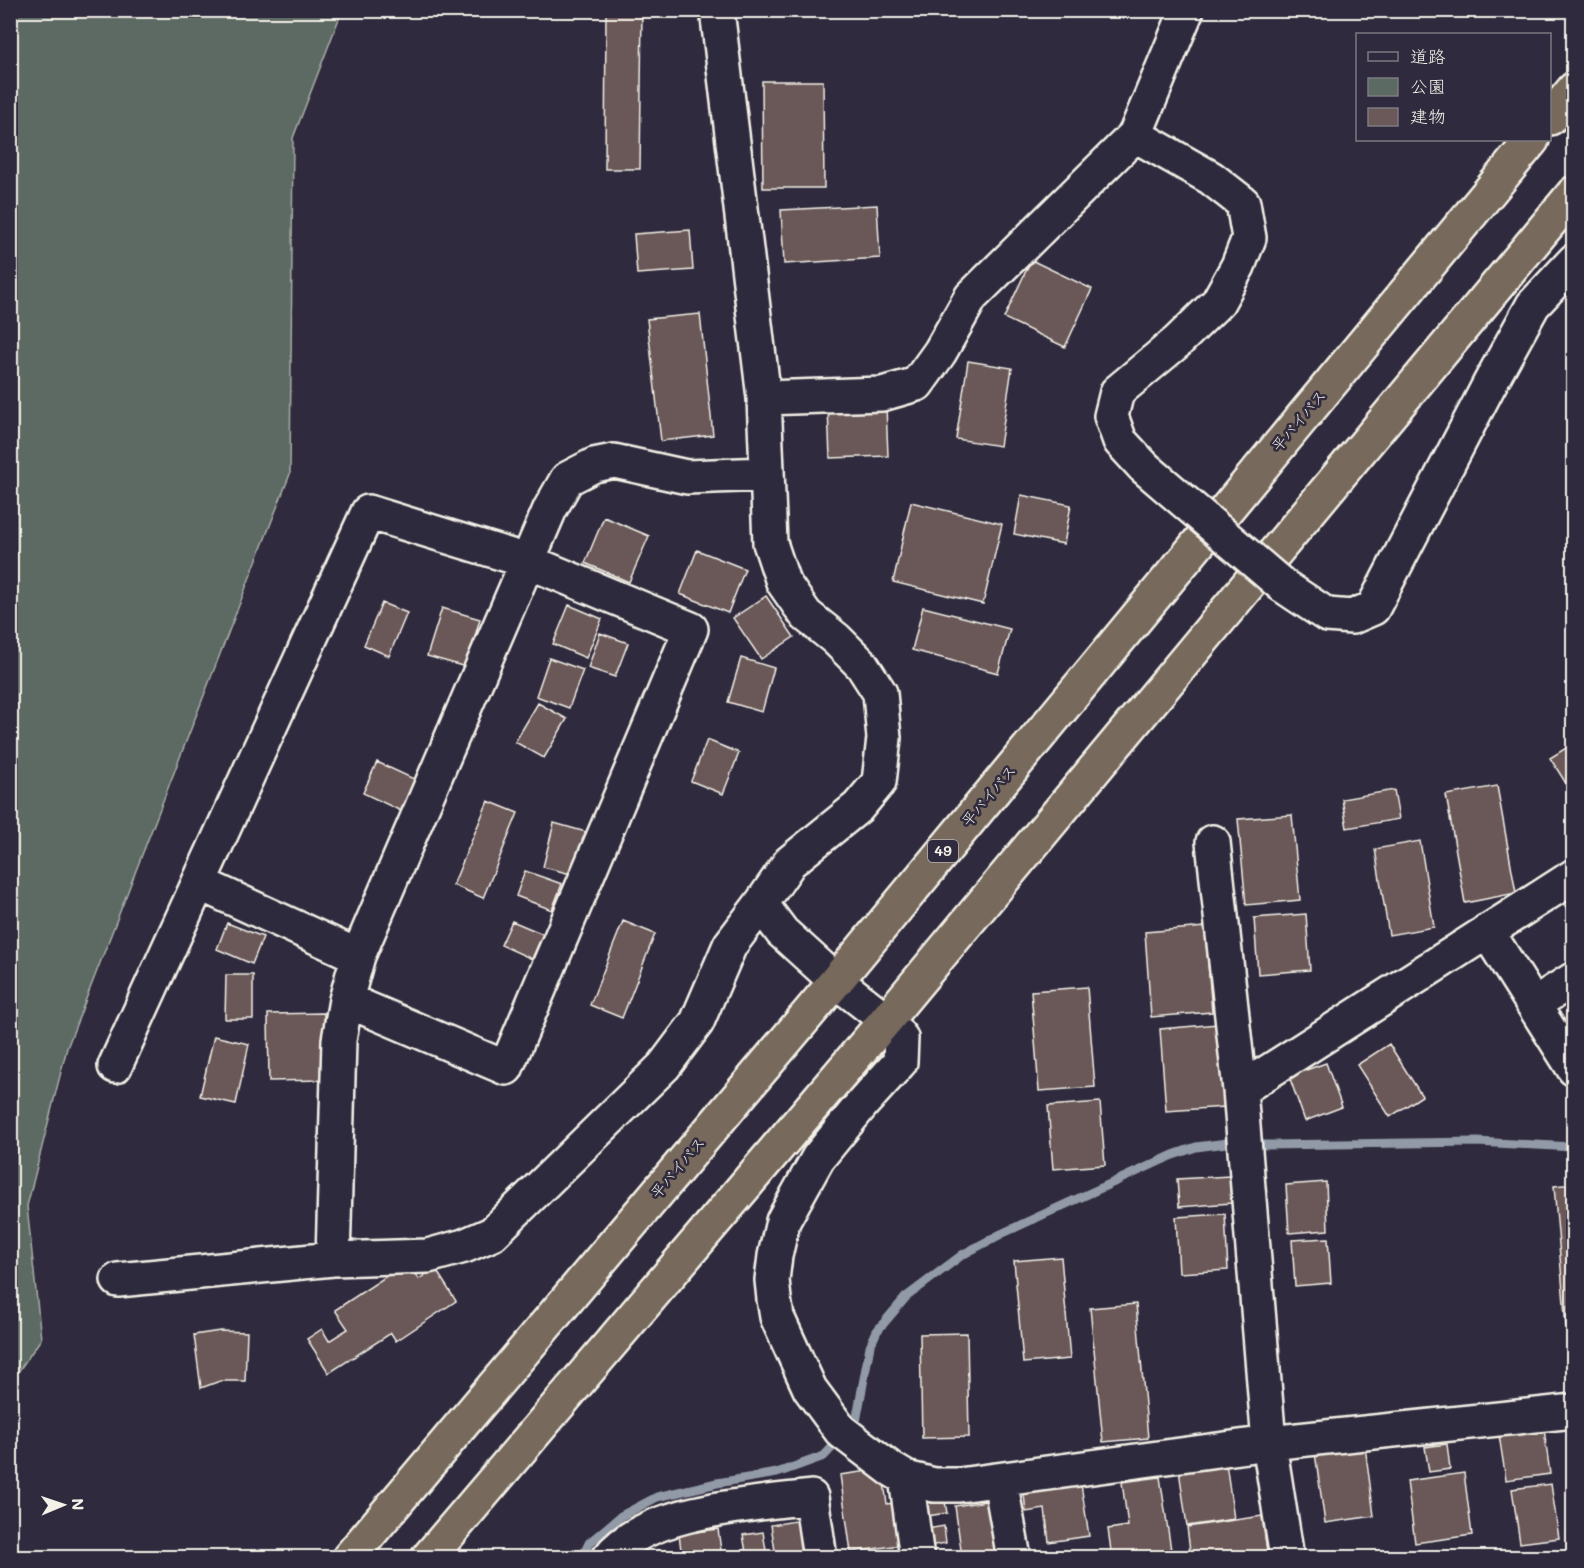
<svg xmlns="http://www.w3.org/2000/svg" width="1584" height="1568" viewBox="0 0 1584 1568" font-family="Mali,'Klee One',sans-serif">
<style>
.green{fill:#5b6b63;stroke:#a8aea6;stroke-width:1.5}
.lines{fill:none;stroke-linecap:round;stroke-linejoin:round}
.stream{stroke:#919aa6;stroke-width:9}
.building{fill:#6b5858;stroke:#f4f1e8;stroke-width:1.5}
.minor-casing{stroke:#f4f1e8;stroke-width:38}
.trunk-casing{stroke:#f4f1e8;stroke-width:38}
.minor{stroke:#2f2a3d;stroke-width:33}
.trunk{stroke:#77695c;stroke-width:33}
.minor-bridge-casing{stroke:#f4f1e8;stroke-width:38;stroke-linecap:butt}
.minor-bridge{stroke:#2f2a3d;stroke-width:33}
.labels{text-anchor:middle;stroke-width:5;stroke-linejoin:round;paint-order:stroke}
.shield{fill:#2f2a3d;stroke:#b9b5b5;stroke-width:1.5}
.shield-label{font-size:14px;font-weight:bold;fill:#f4f1e8}
.street-label{font-size:15px;fill:#f4f1e8;stroke:#2f2a3d}
</style>
<rect width="100%" height="100%" fill="#2f2a3d"/>
<filter id="ink" filterUnits="userSpaceOnUse"><feTurbulence type="fractalNoise" baseFrequency=".0167" numOctaves="2"/><feDisplacementMap in="SourceGraphic" scale="12" xChannelSelector="R" yChannelSelector="G"/><feConvolveMatrix kernelMatrix="1 2 1 2 8 2 1 2 1" color-interpolation-filters="sRGB"/></filter>
<g filter="url(#ink)">
<!-- green -->
<path class="green" d="M11,10L342,11L293,138L290,474L67,1048L27,1206L41,1339L11,1382Z"/>
<g class="lines">
<!-- stream -->
<path class="stream" d="M582,1558L589,1543L621,1516L657,1497L717,1483L777,1473L824,1456L856,1422L870,1346L877,1331L906,1297L962,1255L1001,1234L1173,1155L1196,1147L1227,1143L1268,1145L1477,1142L1574,1147"/>
</g>
<!-- building -->
<path class="building" d="M606,10H642L640,169H605Z
M762,81H823L824,188H763Z
M877,205L880,258L784,264L781,210Z
M690,230L693,270L637,274L634,234Z
M1031,260L1092,289L1065,347L1004,318Z
M700,314L713,435L661,441L647,319Z
M968,361L1012,368L1000,446L956,439Z
M886,406L888,456L830,458L828,409Z
M1021,495L1071,505L1064,544L1014,534Z
M911,502L1002,524L983,604L893,582Z
M604,517L649,536L629,582L585,563Z
M697,550L745,569L728,613L680,594Z
M766,596L794,637L761,659L733,618Z
M382,603L407,613L389,656L364,645Z
M569,605L602,619L586,658L553,644Z
M923,607L1010,629L998,673L912,650Z
M442,608L480,619L466,667L427,656Z
M600,633L628,643L615,677L588,668Z
M549,658L583,670L569,708L536,696Z
M741,658L774,668L762,712L728,702Z
M538,703L567,719L544,758L515,742Z
M707,740L739,753L723,794L691,781Z
M1574,743V781L1567,785L1550,758Z
M377,762L416,780L401,811L363,793Z
M1497,786L1516,893L1465,903L1446,795Z
M1394,790L1399,819L1347,828L1342,799Z
M488,801L518,813L483,898L453,885Z
M1292,815L1300,900L1246,905L1238,819Z
M554,823L586,832L575,875L543,867Z
M1420,841L1434,927L1389,935L1375,849Z
M525,871L562,884L552,910L516,896Z
M1574,889V919L1560,898Z
M1306,914L1310,970L1258,974L1254,918Z
M512,921L543,934L532,959L501,945Z
M623,921L655,934L622,1018L590,1005Z
M227,923L263,937L252,964L217,949Z
M1205,927L1212,1012L1151,1017L1145,932Z
M226,975H253V1019H225Z
M1087,987L1095,1087L1039,1091L1031,991Z
M324,1013L325,1080L269,1081L268,1014Z
M1218,1024L1225,1107L1166,1111L1160,1029Z
M214,1036L249,1044L236,1104L200,1096Z
M1389,1044L1422,1096L1390,1117L1357,1065Z
M1326,1063L1342,1107L1305,1121L1289,1076Z
M1100,1102L1105,1165L1053,1169L1048,1106Z
M1230,1176L1231,1203L1179,1207L1177,1179Z
M1326,1182L1328,1230L1289,1233L1286,1185Z
M1574,1184V1326L1566,1327L1554,1186Z
M1225,1214L1228,1270L1179,1273L1176,1217Z
M1328,1238L1331,1283L1295,1286L1292,1240Z
M1061,1257L1070,1359L1023,1363L1014,1261Z
M408,1262L419,1279L435,1268L456,1301L396,1341L391,1333L329,1373L307,1339L322,1329L329,1341L348,1329L335,1310Z
M1136,1304L1148,1438L1103,1442L1090,1308Z
M220,1331L247,1332L245,1381H220L201,1388L194,1335Z
M967,1333L969,1437L922,1438L920,1334Z
M1544,1429L1550,1474L1506,1480L1499,1435Z
M1569,1429H1574V1460Z
M1447,1444L1450,1469L1429,1472L1425,1447Z
M1365,1446L1374,1516L1325,1523L1315,1453Z
M1226,1463L1234,1519L1187,1526L1179,1470Z
M882,1469L887,1504L901,1502L907,1544L851,1552L840,1475Z
M1464,1473L1472,1535L1415,1543L1407,1481Z
M1160,1477L1171,1550L1112,1558L1108,1529L1128,1526L1122,1482Z
M1080,1478L1089,1536L1049,1542L1045,1509L1026,1512L1023,1486Z
M1551,1484L1559,1538L1520,1543L1512,1489Z
M944,1496L947,1513L920,1517L918,1499Z
M992,1500L1000,1558L962,1557L955,1506Z
M1262,1516L1268,1558H1191L1187,1527Z
M801,1520L807,1558H773L776,1557L771,1525Z
M944,1526L946,1543L923,1547L921,1530Z
M718,1529L722,1558H682L679,1534Z
M763,1532L767,1557L747,1558L743,1535Z
M1093,1553L1094,1558H1065Z"/>
<g class="lines">
<defs>
<path id="minor" d="M717,10L764,398L770,543L783,582L806,615L836,639L862,665L880,693L884,738L879,782L858,807L790,862L761,904L782,932L836,981L886,1020L901,1038L900,1062L862,1104L818,1158L783,1221L775,1256L772,1280L774,1299L777,1317L810,1389L841,1431L891,1469L906,1478L934,1485H959L1269,1443L1574,1411
M1135,135L1211,178L1243,203L1249,238L1238,266L1218,302L1177,342L1117,392L1111,416L1120,441L1144,467
M764,398L882,394L917,384L940,352L971,297L1135,135L1187,10
M1282,585L1327,615L1352,617L1373,608L1489,385L1533,305L1574,261
M1213,842L1240,1090L1269,1443L1287,1558
M199,883L358,956
M1487,931L1574,1069
M1534,1004L1574,979
M115,1066L368,512L527,561L691,629L506,1068L346,1000
M1240,1090L1574,876
M333,1259L339,1040L346,1000L358,956L550,509L567,479L594,465L614,461L687,477L766,474
M118,1280L333,1259L428,1256L464,1246L492,1234L664,1066L697,1022L730,945L761,904
M906,1478L917,1558
M1000,1480L1014,1558
M609,1558C644,1510 755,1504 811,1497L820,1558"/>
<path id="trunk" d="M1550,118L1574,89
M349,1558L836,981L1532,140
M428,1558L886,1020L1574,193"/>
</defs>
<!-- minor casing -->
<use href="#minor" class="minor-casing"/>
<!-- trunk casing -->
<use href="#trunk" class="trunk-casing"/>
<!-- minor -->
<use href="#minor" class="minor"/>
<!-- trunk -->
<use href="#trunk" class="trunk"/>
<defs>
<path id="minor-bridge" d="M1144,467L1282,585"/>
</defs>
<!-- minor-bridge casing -->
<use href="#minor-bridge" class="minor-bridge-casing"/>
<!-- minor-bridge -->
<use href="#minor-bridge" class="minor-bridge"/>
</g>
</g>
<g class="labels">
<!-- shield labels -->
<rect class="shield" x="928" y="840" width="30" height="22" rx="4.5"/>
<g class="shield-label">
<text x="943" y="856">49</text>
</g>
<!-- street labels -->
<g class="street-label">
<text transform="translate(1299 421) rotate(-50)" y="5">平バイパス</text>
<text transform="translate(989 796) rotate(-50)" y="5">平バイパス</text>
<text transform="translate(678 1168) rotate(-50)" y="5">平バイパス</text>
</g>
</g>
<!-- margin -->
<rect width="1584" height="1568" fill="none" stroke="#2f2a3d" stroke-width="36"/>
<rect x="18" y="18" width="1548" height="1532" fill="none" stroke="#f4f1e8" stroke-width="2" filter="url(#ink)"/>
<!-- legend -->
<rect x="1356" y="33" width="195" height="108" fill="#2f2a3d" stroke="#7e7a81" stroke-width="1.5"/>
<rect x="1368" y="52" width="30" height="9" fill="#2f2a3d" stroke="#7e7a81" stroke-width="1.5"/>
<text x="1410" y="63" font-size="18" fill="#f4f1e8">道路</text>
<rect x="1368" y="78" width="30" height="18" fill="#5b6b63" stroke="#7e7a81" stroke-width="1.5"/>
<text x="1410" y="93" font-size="18" fill="#f4f1e8">公園</text>
<rect x="1368" y="108" width="30" height="18" fill="#6b5858" stroke="#7e7a81" stroke-width="1.5"/>
<text x="1410" y="123" font-size="18" fill="#f4f1e8">建物</text>
<!-- north arrow -->
<g transform="translate(63 1505) rotate(88)" stroke="#2f2a3d" stroke-width="4.5" paint-order="stroke">
<path d="M0-4.5L10 22L0 15L-10 22Z" fill="#f4f1e8"/>
<text y="-9" font-size="16" font-weight="bold" text-anchor="middle" fill="#f4f1e8">N</text>
</g>
</svg>
